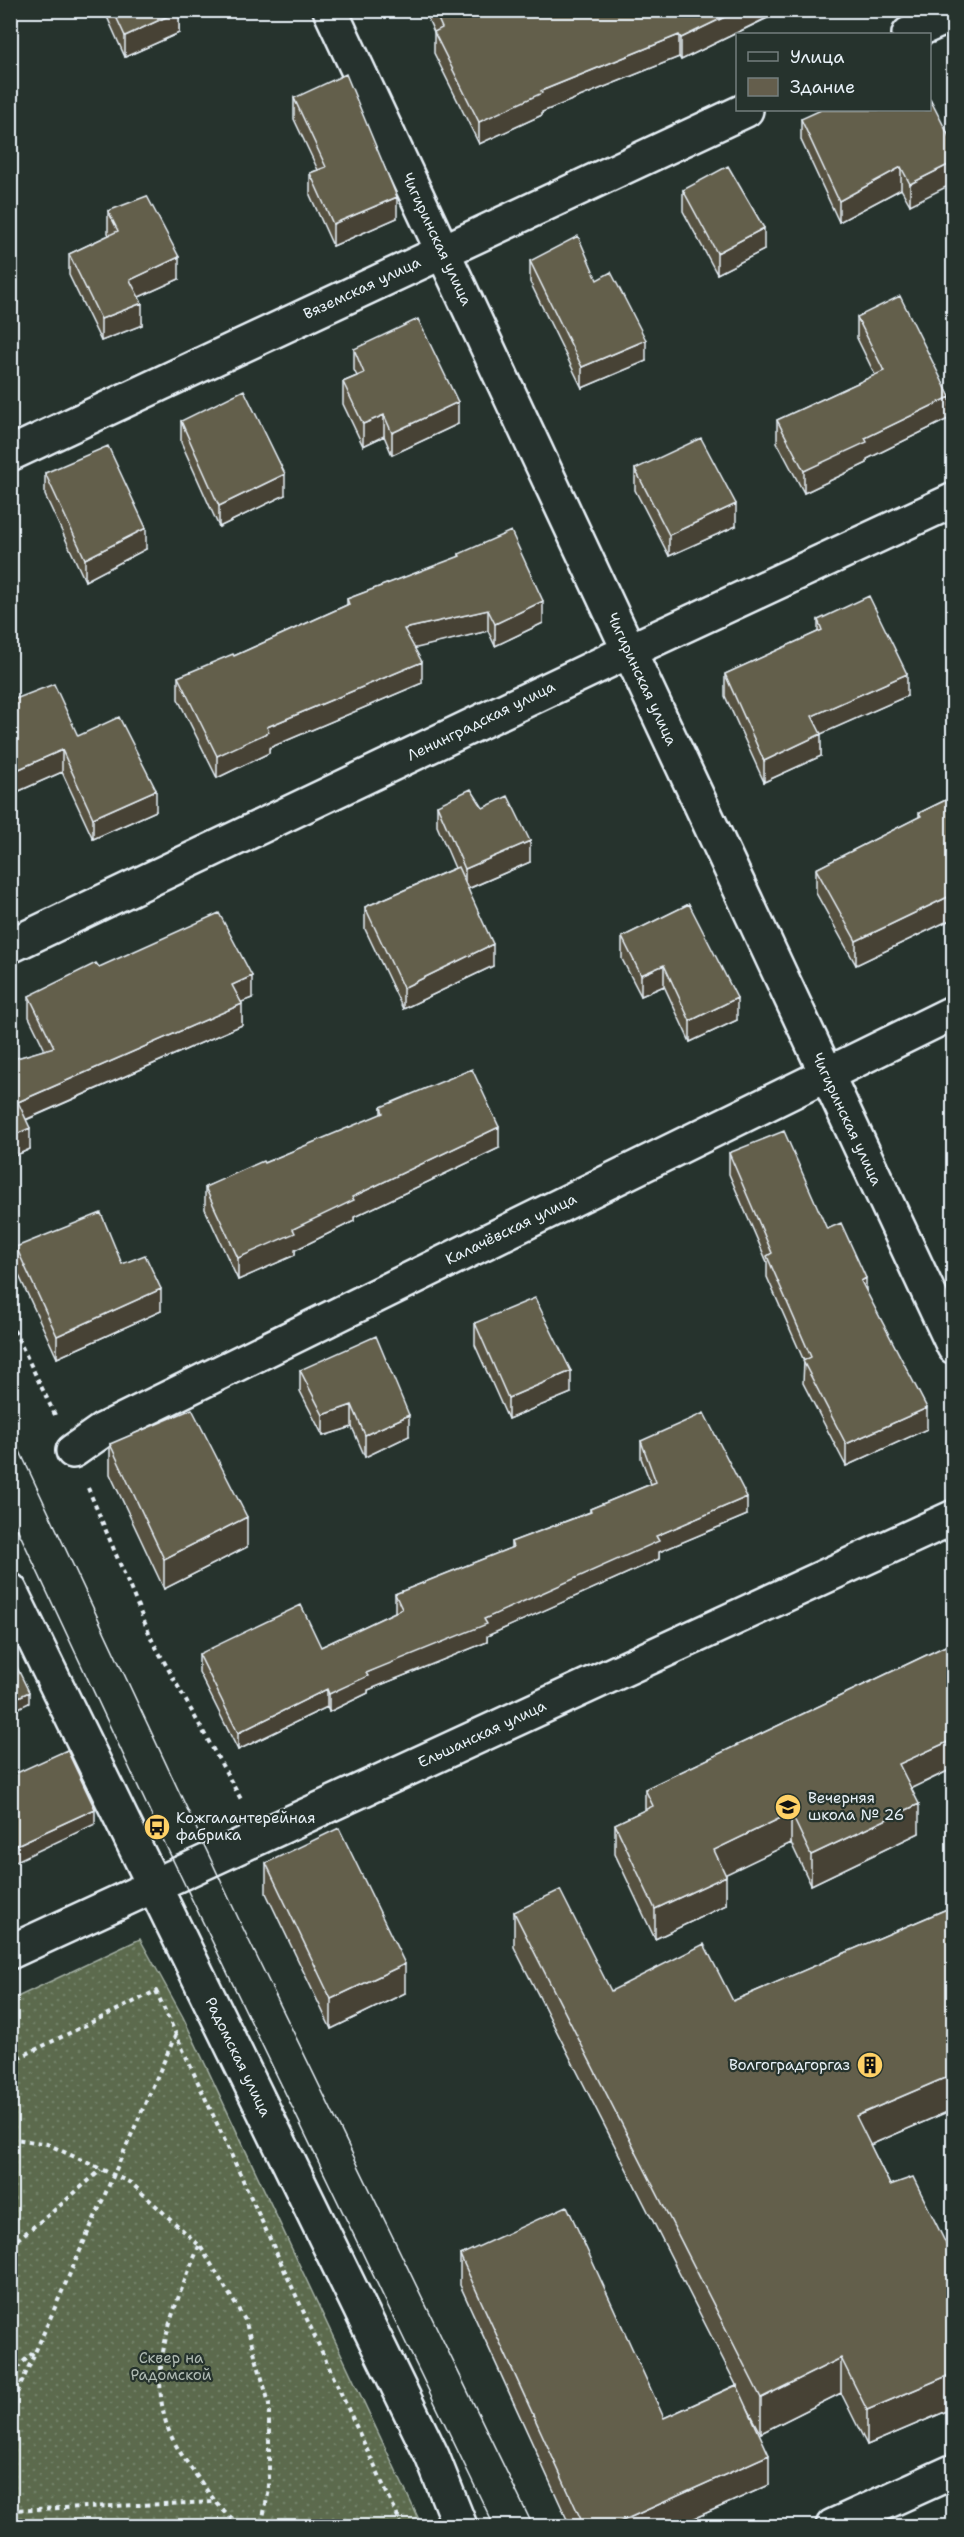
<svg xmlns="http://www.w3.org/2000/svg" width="964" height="2537" viewBox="0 0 964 2537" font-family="'Shantell Sans',sans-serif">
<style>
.grass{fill:url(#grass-dots);stroke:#a2aea3;stroke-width:1.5}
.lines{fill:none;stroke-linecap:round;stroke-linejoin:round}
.minor-casing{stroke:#e8f1f8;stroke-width:38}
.path{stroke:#e8f1f8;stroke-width:4;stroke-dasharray:4.5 4.5;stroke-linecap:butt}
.minor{stroke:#26332d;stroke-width:33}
.tram{stroke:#e8f1f8;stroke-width:1.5}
.wall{fill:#565141;stroke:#e8f1f8;stroke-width:1.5}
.shaded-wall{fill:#464235;stroke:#e8f1f8;stroke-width:1.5}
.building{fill:#645e4c;stroke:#e8f1f8;stroke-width:1.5}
.labels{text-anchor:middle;stroke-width:4.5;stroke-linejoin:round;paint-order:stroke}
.street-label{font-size:15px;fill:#e8f1f8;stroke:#26332d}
.poi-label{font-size:15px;fill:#e8f1f8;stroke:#26332d;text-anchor:start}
.park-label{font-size:15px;fill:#b0bbb4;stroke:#26332d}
</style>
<defs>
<pattern id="grass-dots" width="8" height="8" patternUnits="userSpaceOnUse" patternTransform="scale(1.5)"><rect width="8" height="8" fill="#5b6b4e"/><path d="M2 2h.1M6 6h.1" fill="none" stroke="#738168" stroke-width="1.8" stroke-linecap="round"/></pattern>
</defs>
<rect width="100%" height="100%" fill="#26332d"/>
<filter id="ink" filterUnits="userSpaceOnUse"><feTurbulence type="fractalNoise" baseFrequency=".0167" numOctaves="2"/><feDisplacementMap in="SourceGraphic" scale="12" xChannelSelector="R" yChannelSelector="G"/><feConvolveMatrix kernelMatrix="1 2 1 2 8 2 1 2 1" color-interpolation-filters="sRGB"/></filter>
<g filter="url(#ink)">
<!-- grass -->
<path class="grass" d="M140,1939L183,2017L422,2526H11V2000Z"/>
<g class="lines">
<defs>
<path id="minor" d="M330,10L954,1347
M909,34L954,14
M10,454L746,110
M10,946L629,651L954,500
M73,1451L103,1430L954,1012
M10,1590L432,2456L460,2526
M10,1952L954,1517
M833,2526L954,2471"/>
</defs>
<!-- minor casing -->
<use href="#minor" class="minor-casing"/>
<!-- path -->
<path class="path" d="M10,1322L55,1415
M88,1488L152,1640L242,1801
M10,2062L156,1991L402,2526
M10,2138L47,2144L131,2183L200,2246L245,2320L269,2403V2490L261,2526
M10,2245L50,2214L101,2170
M199,2246C177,2300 149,2360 165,2419C170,2439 184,2459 196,2475C209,2494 223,2513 242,2526
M10,2374L36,2350
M10,2409L176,2034
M10,2510L215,2502"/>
<!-- minor -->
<use href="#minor" class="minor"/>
<!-- tram -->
<path class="tram" d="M10,1430L241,1924L533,2526
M10,1513L157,1827L494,2526"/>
</g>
<!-- wall -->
<path class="wall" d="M104,10H179V33L125,57Z
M424,10H583L584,13L772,16L681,60L679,57L542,112V115L479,144L434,53V32Z
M294,98L397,218L333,246L310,195V173L318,170L294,119Z
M801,119L954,146L910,205L901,189L839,222L801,140Z
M683,190L764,250L717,274L683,211Z
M108,211L179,279L139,297L142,325L101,341L69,275V254L109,235L108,233Z
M530,261L597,280L646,361L582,388L530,282Z
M857,317L950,418L867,459V463L804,493L777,442V420L875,375L857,338Z
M354,349L458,424L392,455L384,436L363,446L343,404V382L357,376L354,370Z
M181,421L285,495L219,527L181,442Z
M635,469L736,526L669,556L635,490Z
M45,473L146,549L85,581L45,495Z
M459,554L543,623L495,646L488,631L414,648L422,683L269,748V753L217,778L178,699V677L234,656L347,605V599L459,557Z
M818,620L907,696L820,734L821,756L764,782L725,696V674L818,632Z
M954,648V683L948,674V650Z
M10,701L78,736L156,811L93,839L62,772L10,795Z
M954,796V918L856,965L816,893V869L919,817V813Z
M437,805L483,808L530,862L468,889L493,966L403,1009L365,929V907L455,868L437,826Z
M689,904L737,1020L690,1042L664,986L641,996L622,959V937Z
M99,967L252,998L241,1002L242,1025L26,1120L30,1149L10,1158V1060L45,1050L29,1017V996Z
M381,1107L499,1148L354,1217V1221L295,1250V1255L238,1280L205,1209V1187L381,1115Z
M729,1153L827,1229L866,1291L927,1429L846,1466L803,1383L804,1361L767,1277V1262L729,1174Z
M16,1247L122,1264L161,1311L57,1358L16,1269Z
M475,1323L571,1393L508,1419L475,1345Z
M300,1370L409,1436L365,1457L352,1427L323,1436L300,1391Z
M641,1441L747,1515L659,1552V1559L487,1636V1642L368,1690V1693L329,1712L327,1707L238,1750L199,1672V1654L321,1647L395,1612V1594L511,1548V1542L590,1512V1509L651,1484L641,1458Z
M110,1444L247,1547L164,1589L110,1474Z
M954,1642V1768L911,1789L919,1833L811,1885L791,1843L725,1874L726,1905L655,1939L615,1854V1824L645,1810V1789Z
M266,1863L405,1993L331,2029L266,1893Z
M954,1906V2109L870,2145L890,2185L954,2260V2408L867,2445L841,2393L761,2433L747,2407L769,2485L677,2526H570L460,2285V2255L664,2418L736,2385L514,1947V1912L611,1991L733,2001Z"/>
<!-- shaded-wall -->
<path class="shaded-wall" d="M739,10H783L681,60V38Z
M179,11V33L125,57V36Z
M679,35V57L542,112V115L479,144V122L541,91Z
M954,162V183L910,205V184Z
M901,167V189L839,222V201Z
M397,197V218L333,246V224Z
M764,228V250L717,274V253Z
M179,257V279L130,301V280Z
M142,303V325L101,341V319Z
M646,340V361L582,388V367Z
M950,397V418L867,459V463L804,493V471L865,438Z
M458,402V424L392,455V433Z
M384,415V436L363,446V424Z
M285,474V495L219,527V506Z
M736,504V526L669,556V535Z
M146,528V549L85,581V559Z
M12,596V618L10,619V597Z
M543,601V623L495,646V624Z
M488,610V631L404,651V629Z
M422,662V683L269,748V753L217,778V756L267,727Z
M907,674V696L812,738V716Z
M821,734V756L764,782V761Z
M62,750V772L10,795V773Z
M156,790V811L93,839V818Z
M530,841V862L465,890V869Z
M954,894V918L856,965V941Z
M493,944V966L403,1009V988Z
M664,965V986L641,996V975Z
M252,976V998L232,1006V985Z
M737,998V1020L690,1042V1021Z
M242,1004V1025L18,1123V1102Z
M499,1127V1148L354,1217V1221L295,1250V1255L238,1280V1258L293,1229L352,1197Z
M30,1128V1149L10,1158V1137Z
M866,1278V1300L861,1281Z
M161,1289V1311L57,1358V1336Z
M571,1371V1393L508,1419V1398Z
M352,1405V1427L323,1436V1415Z
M927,1408V1429L846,1466V1444Z
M409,1415V1436L365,1457V1435Z
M747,1497V1515L659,1552V1559L487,1636V1642L368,1690V1693L329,1712V1694L366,1673L484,1619L656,1536Z
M247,1517V1547L164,1589V1559Z
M327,1689V1707L238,1750V1733Z
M29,1692V1703L10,1712V1701Z
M954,1739V1768L899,1794V1764Z
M919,1804V1833L811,1885V1855Z
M95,1809V1824L10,1864V1848Z
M791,1813V1843L714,1880V1850Z
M726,1876V1905L655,1939V1909Z
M405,1964V1993L331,2029V1999Z
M954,2074V2109L856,2151V2116Z
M841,2358V2393L761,2433V2398Z
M954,2373V2408L867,2445V2410Z
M769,2455V2485L677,2526H611Z"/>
<!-- building -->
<path class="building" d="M113,10H179V11L125,36Z
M434,10H583L584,13L590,10H739L681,38L679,35L541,91L542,93L479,122L434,32L442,28Z
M346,74L397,197L333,224L310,173L326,167L294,98Z
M930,99L954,146V162L910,184L901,167L839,201L801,119L821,110H930Z
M728,166L764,228L717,253L683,190Z
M147,196L179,257L130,280L142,303L101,319L69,254L118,231L108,211Z
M578,236L597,280L611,272L646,340L582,367L530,261Z
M900,296L950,397L865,438L867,442L804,471L777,420L884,371L857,317Z
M418,319L458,402L392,433L384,415L363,424L343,382L364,373L354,349Z
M244,390L285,474L219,506L181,421Z
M701,438L736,504L669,535L635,469Z
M108,446L146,528L85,559L45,473Z
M511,531L543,601L495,624L488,610L404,629L422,662L267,727L269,732L217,756L178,677L233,654L234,656L349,604L347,599L460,556L459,554Z
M869,596L907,674L812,716L821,734L764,761L725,674L822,630L818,620Z
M954,648V659L948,650Z
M54,684L78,736L119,717L156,790L93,818L62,750L10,773V701Z
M471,789L483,808L508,796L530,841L465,869L437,805Z
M954,796V894L856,941L816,869L921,816L919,813Z
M458,867L493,944L403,988L365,907Z
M689,904L737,998L690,1021L664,965L641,975L622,937Z
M219,913L252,976L232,985L242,1004L18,1102L30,1128L10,1137V1060L54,1047L29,996L96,963L99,967Z
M472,1069L499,1127L352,1197L354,1200L293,1229L295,1233L238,1258L205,1187L263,1161L264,1163L383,1113L381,1107Z
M784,1131L827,1229L841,1223L866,1278L861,1281L927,1408L846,1444L803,1361L811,1357L767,1256L772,1253L729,1153Z
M101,1213L122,1264L145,1255L161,1289L57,1336L16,1247Z
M535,1298L571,1371L508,1398L475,1323Z
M376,1336L409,1415L365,1435L352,1405L323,1415L300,1370Z
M192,1409L247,1517L164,1559L110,1444Z
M704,1413L747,1497L656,1536L659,1541L484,1619L487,1624L366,1673L368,1676L329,1694L327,1689L238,1733L199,1654L301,1605L321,1647L402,1609L395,1594L513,1547L511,1542L591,1512L590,1509L656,1482L641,1441Z
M954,1642V1739L899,1764L919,1804L811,1855L791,1813L714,1850L726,1876L655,1909L615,1824L653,1806L645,1789Z
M10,1653L29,1692L10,1701Z
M67,1750L95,1809L10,1848V1776Z
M339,1828L405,1964L331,1999L266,1863Z
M560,1890L611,1991L704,1944L733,2001L954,1906V2074L856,2116L890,2185L913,2177L954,2260V2373L867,2410L841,2358L761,2398L514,1912Z
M567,2206L664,2418L737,2385L769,2455L611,2526H584L460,2255Z"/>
</g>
<!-- icons -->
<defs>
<symbol id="school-disc" viewBox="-11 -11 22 22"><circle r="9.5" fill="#ffd166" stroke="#26332d"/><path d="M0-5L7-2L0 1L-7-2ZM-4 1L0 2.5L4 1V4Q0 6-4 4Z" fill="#111"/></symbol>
<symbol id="bus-disc" viewBox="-11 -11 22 22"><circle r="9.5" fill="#ffd166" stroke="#26332d"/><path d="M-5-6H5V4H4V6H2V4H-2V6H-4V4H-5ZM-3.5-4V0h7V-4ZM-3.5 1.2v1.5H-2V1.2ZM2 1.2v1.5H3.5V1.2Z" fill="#111"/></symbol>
<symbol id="building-disc" viewBox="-11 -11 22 22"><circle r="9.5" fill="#ffd166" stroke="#26332d"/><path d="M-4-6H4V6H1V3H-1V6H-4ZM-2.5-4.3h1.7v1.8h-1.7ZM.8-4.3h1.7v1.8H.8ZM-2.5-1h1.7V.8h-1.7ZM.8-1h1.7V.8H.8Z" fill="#111"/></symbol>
</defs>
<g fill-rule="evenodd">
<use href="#school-disc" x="773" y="1792" width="30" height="30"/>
<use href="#bus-disc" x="142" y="1812" width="30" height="30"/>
<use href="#building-disc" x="855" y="2050" width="30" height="30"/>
</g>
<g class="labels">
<!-- street labels -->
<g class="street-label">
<text transform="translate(437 239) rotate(65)" y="5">Чигиринская улица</text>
<text transform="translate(362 288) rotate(-25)" y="5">Вяземская улица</text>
<text transform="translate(642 679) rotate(65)" y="5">Чигиринская улица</text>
<text transform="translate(481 721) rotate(-26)" y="5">Ленинградская улица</text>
<text transform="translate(847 1119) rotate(65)" y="5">Чигиринская улица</text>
<text transform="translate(511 1229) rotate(-26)" y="5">Калачёвская улица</text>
<text transform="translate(482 1734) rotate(-25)" y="5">Ельшанская улица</text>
<text transform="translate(238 2057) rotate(64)" y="5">Радомская улица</text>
</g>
<!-- poi labels -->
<g class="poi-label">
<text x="808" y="1803">Вечерняя<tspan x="808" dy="17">школа № 26</tspan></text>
<text x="176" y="1823">Кожгалантерейная<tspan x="176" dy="17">фабрика</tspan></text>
<text x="850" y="2070" text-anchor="end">Волгоградгоргаз</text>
</g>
<!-- park labels -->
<g class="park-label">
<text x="171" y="2363">Сквер на<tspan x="171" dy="17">Радомской</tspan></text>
</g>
</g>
<!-- margin -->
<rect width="964" height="2537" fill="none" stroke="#26332d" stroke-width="36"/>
<rect x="18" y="18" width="928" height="2501" fill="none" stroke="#e8f1f8" stroke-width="2" filter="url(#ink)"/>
<!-- legend -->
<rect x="736" y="33" width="195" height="78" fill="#26332d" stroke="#747f7e" stroke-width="1.5"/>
<rect x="748" y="52" width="30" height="9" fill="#26332d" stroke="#747f7e" stroke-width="1.5"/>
<text x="790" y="63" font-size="18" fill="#e8f1f8">Улица</text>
<rect x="748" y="78" width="30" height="18" fill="#645e4c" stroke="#747f7e" stroke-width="1.5"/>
<text x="790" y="93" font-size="18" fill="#e8f1f8">Здание</text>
</svg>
